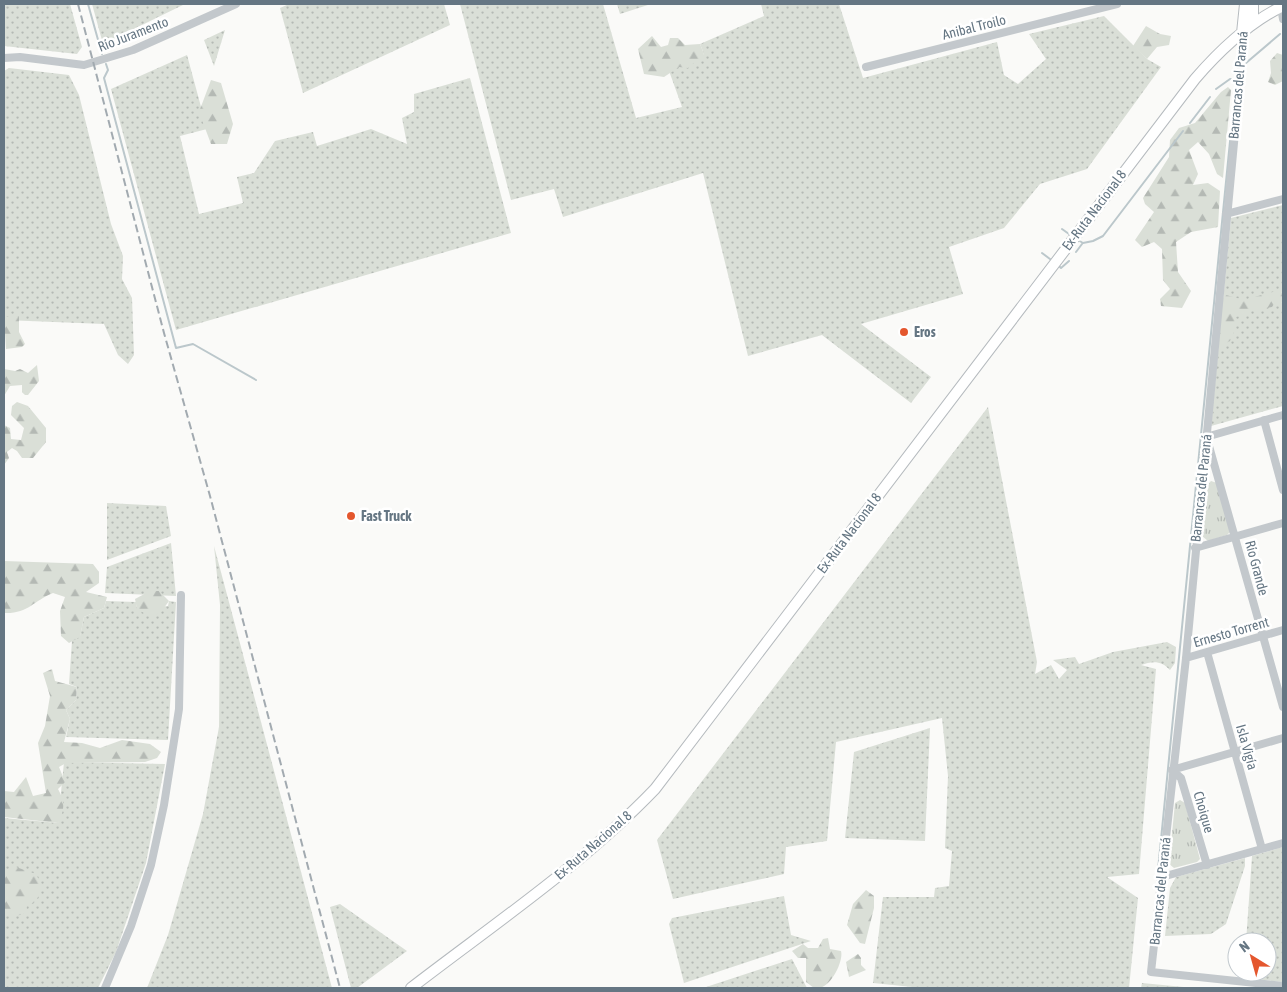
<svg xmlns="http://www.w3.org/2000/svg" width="1287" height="992" viewBox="0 0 1287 992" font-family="'Asap Condensed',sans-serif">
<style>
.grass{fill:url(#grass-dots)}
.forest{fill:url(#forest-firs)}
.park{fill:url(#park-tufts)}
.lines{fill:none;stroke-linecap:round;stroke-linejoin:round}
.stream{stroke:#bbc7cb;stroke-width:2}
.major-casing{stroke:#b5babe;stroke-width:12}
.minor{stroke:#c3c8cc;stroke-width:8}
.major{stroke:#fff;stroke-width:10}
.rail{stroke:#a2aab0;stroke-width:2;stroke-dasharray:8 4;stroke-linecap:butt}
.poi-dot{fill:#e4572e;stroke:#fff;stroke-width:2}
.labels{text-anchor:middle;stroke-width:5;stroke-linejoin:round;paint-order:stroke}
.street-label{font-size:14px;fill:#657683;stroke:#fff}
.poi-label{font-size:14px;font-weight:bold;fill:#657683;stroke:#fff;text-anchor:start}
</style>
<defs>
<pattern id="grass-dots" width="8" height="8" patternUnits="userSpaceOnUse" patternTransform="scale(1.25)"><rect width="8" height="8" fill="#dadfd7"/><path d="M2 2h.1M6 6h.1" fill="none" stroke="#b4b9b4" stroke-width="1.8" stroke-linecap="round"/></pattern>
<pattern id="forest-firs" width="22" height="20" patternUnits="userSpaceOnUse" patternTransform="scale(1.25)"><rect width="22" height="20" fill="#dadfd7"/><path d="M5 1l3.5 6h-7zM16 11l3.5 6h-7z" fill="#b4b9b4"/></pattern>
<pattern id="park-tufts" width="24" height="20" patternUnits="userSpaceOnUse" patternTransform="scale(1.25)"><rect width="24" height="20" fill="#dadfd7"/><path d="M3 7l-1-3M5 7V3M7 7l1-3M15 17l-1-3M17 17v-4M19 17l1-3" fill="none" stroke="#b4b9b4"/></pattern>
</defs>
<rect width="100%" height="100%" fill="#fafaf8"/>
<!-- grass -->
<path class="grass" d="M4,4H70L82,47L77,54L4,46Z
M92,4H185L103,44Z
M289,4H444L450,25L303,93L280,8Z
M460,4H603L636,118L682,107L668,68L704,54L700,44L764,16L761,4H839L863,78L997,42L1004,75L1018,84L1046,59L1029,34L1104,16L1147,59L1161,67L1087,169L1040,184L1004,228L949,247L963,294L861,324L931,377L911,403L822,335L748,356L703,173L563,217L554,189L511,200Z
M617,4H651L620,14Z
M225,30L214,66L204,40Z
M187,55L207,129L180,136L199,214L243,203L237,177L254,173L275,141L313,132L317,146L371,129L407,144L402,118L414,112V94L470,78L511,233L176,330L111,89Z
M9,68L69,75L79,95L111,224L123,256L122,279L132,298L134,355L128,364L118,355L104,324L4,320V71Z
M1283,205V406L1211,426L1231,218Z
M988,407L1037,662L1035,674L1051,665L1059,679L1067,670L1053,660L1075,657L1079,664L1113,652L1167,642L1176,647L1175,663L1170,670C1161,660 1152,661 1141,665L1156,669L1139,874L1107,877L1138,898L1129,988H922L873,983L883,897H934L935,888L949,886L952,851L945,848L948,776L942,718L836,742L827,841L786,847L784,874L673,899L657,840Z
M107,503L166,506L171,536L107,560Z
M171,543L176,596L105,593L107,567Z
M214,546L332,988H147L168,935L203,814L219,727L220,605Z
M106,601L136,602L137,609L168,606L169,601L176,602L168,740L66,737L70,719L66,710L76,700L77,687L69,684L72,641L80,636L84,617L104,608Z
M930,728L925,841L845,838L854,752Z
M64,762L165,764L146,863L116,952L98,988H4V818L58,823Z
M1283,847V982L1244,978V972H1267V942H1246L1252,856Z
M1245,858V866L1226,924L1211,934L1165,936L1170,888L1176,877Z
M784,896L791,935L811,941L684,983L669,924L672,918Z
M340,904L407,951L357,988H351L330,907Z
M792,959L807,988H703Z
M1142,983L1194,988H1141Z"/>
<!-- forest -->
<path class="forest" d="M1146,26L1160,34L1171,36L1169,45L1157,47L1147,59L1133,46Z
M652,36L661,47L668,45L670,38H678L685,45L700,44L704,54L688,68L679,67L664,77L644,74L638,49Z
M1277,53L1283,55V81L1275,85L1268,82L1271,73L1270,61Z
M211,80L221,83L233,124L227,144H211L199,112Z
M1228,87L1231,90L1223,178L1217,174L1209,154L1198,142L1189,150L1198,174L1193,185L1208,183L1220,191L1218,227L1191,232L1176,242L1178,272L1191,291L1182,308L1161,306L1160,299L1170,289L1163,280L1162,249L1154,242L1142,247L1135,240L1154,212L1145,204L1143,198L1169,157L1170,140L1179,128L1195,123L1221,92Z
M1283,289V323L1282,307L1276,301L1272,307L1266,308L1264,306L1257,310L1255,308L1247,314L1235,317L1234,332L1230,341L1222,345L1216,342L1220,301L1226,295L1244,300Z
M19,316V332L25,344L22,347L6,349L4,317Z
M37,365L39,381L28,395H25L22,392V385L10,386L4,396V369L15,371L20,369L28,373Z
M17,402L28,406L46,428V442L33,458H22L17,451L12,448L7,452L9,458L4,465V425L10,428L11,439L21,440L24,428L11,415L12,406Z
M4,561L93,564L99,572V583L86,592L107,597L104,608L84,617L80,637L69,643L61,636L60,611L65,597L53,593C33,601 28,614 4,613Z
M150,591H159L169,601L161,612L151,617L137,609L135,599Z
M52,669L55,681L77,687L76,700L66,710L70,719L64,742L82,743L100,748L122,740L150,744L161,752L157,758L145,762L66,763L59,767L65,782L58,789C65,802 65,809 58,823L4,817V791L14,792L26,777L33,796L46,793L38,743L45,726L50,696L43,673Z
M13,866L36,874C42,885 42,893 34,903L27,905L26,913L10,918L4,907V872Z
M866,890L874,896V908L865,944L860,943L847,925L853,904Z
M828,938L830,949L841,951C844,961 830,990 816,988C813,988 809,984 806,982V958H798L792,951L803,944L808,948H818L823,939Z
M858,954L861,958V965L866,970L849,977L846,962Z"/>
<!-- park -->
<path class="park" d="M1211,481L1217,483L1231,531L1227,535L1208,541L1202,536L1208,485Z
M1180,800L1185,803L1200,859L1197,862L1174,868L1169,864L1175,803Z"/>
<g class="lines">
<!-- stream -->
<path class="stream" d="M88,4L102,54
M1246,63L1280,34
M106,64L108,70L104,78L176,348L193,344L256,380
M1216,89L1230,79H1237
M1190,123L1210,97
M1062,229L1069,234
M1078,240L1083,243L1093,241L1103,236L1183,131
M1076,252L1082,244
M1042,253L1050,259
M1059,266L1061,268L1069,261
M1157,880L1233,111"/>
<defs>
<path id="major" d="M1253,24V4
M1242,33L1245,4
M411,988C494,924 582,865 655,789L1195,79C1220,50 1248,23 1283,6"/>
</defs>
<!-- major casing -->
<use href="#major" class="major-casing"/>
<!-- minor -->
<path class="minor" d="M1281,7L1283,19
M1242,33L1241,68L1186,658L1151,972L1283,986
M4,58L20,57L84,65L133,50L236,4
M866,67L1117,4
M1226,214L1283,199
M1264,420L1283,490
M1206,437L1283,415
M1207,439L1283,707
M1195,548L1283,523
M1207,652L1262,849
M1186,658L1283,630
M1172,770L1283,738
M1172,770L1181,778L1207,865
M1162,877L1283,843
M105,988L131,926L151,865L164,805L179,709L181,595"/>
<!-- major -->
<use href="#major" class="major"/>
<!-- rail -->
<path class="rail" d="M78,4L164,333L210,496L340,988"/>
</g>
<!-- markers -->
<g class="poi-dot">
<circle cx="904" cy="332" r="5"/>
<circle cx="351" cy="516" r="5"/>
</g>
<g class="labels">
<!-- street labels -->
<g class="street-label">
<text transform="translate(974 27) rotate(-14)" y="5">Anibal Troilo</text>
<text transform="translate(133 34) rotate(-21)" y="5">Río Juramento</text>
<text transform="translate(1238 85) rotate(-85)" y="5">Barrancas del Paraná</text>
<text transform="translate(1094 210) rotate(-53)" y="5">Ex-Ruta Nacional 8</text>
<text transform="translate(1201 488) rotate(-84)" y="5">Barrancas del Paraná</text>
<text transform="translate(849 533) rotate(-53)" y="5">Ex-Ruta Nacional 8</text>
<text transform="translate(1257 568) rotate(75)" y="5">Río Grande</text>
<text transform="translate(1231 632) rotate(-16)" y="5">Ernesto Torrent</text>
<text transform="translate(1247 747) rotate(74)" y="5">Isla Vigía</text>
<text transform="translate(1204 812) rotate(74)" y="5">Choique</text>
<text transform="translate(593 845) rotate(-41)" y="5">Ex-Ruta Nacional 8</text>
<text transform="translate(1160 891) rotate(-84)" y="5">Barrancas del Paraná</text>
</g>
<!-- poi labels -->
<g class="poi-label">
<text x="914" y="337">Eros</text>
<text x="361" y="521">Fast Truck</text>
</g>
</g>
<!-- border -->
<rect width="1287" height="992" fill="none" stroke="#657683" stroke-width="10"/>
<!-- north arrow -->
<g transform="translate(1252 957) rotate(323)"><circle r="24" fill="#ffffff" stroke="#c1c8cd"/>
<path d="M0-4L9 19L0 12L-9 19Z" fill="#e4572e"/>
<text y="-8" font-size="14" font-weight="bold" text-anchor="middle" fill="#657683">N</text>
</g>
</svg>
